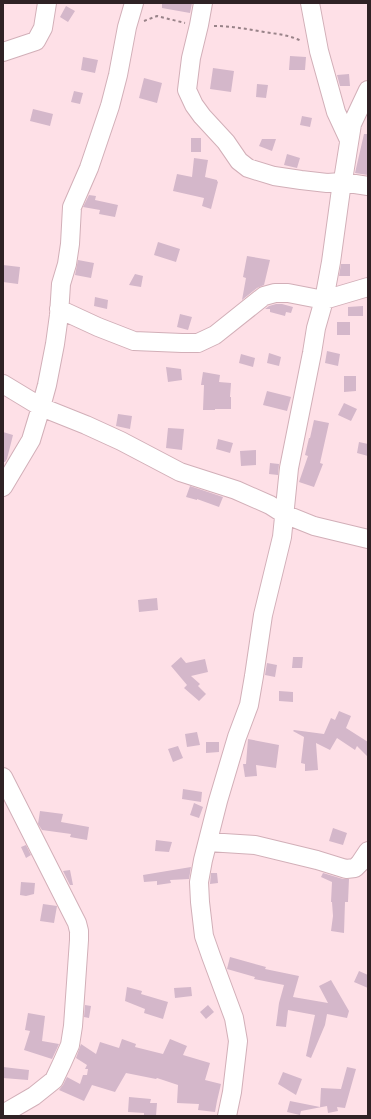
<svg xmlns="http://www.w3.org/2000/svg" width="371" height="1119" viewBox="0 0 371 1119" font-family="Mulish,sans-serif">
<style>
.building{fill:#d4b7ca}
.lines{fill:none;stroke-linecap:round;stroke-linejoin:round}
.minor-casing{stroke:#d2afb8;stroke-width:20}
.path{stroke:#998389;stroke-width:2;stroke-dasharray:3 3;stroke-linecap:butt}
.minor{stroke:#fff;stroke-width:18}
</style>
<rect width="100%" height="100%" fill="#fee0e7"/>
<!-- building -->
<path class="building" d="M162,3H192L190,13L162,8Z
M66,6L75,11L68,22L60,17Z
M290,56L306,57L305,70H289Z
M83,57L98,60L95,73L81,70Z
M213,68L234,71L231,92L210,89Z
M349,74L350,86H340L337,75Z
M144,78L162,83L157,103L139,98Z
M257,84L268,85L266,98L256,97Z
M74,91L83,93L80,104L71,102Z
M33,109L53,114L50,126L30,121Z
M302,116L312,118L310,127L300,125Z
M364,134H368V175L355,173Z
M191,138H201V152H191Z
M262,139H276L272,151L259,146Z
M287,154L300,158L297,168L284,165Z
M194,158L208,160L205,177L217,180V181L218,182L211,209L202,206L204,198L173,191L177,174L192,177Z
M89,195L96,196L95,200L118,205L115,217L99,214L100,210L83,207Z
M158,242L180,249L176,262L154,255Z
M247,256L270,260L264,285L257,288L242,300L246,278L243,277Z
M78,260L94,263L91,278L75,275Z
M341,264H350V276H339Z
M3,265L20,267L18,284L3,282Z
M135,274L143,276L141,287L129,285Z
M95,297L108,300L107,309L94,306Z
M276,304H282L293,307L291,313L286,312L285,316L270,312V309H265L269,306Z
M363,306V316H348V307Z
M180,314L192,317L188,330L177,327Z
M337,322H350V335H337Z
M327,351L340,354L338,366L325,363Z
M269,353L281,357L279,366L267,363Z
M241,354L255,358L253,367L239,363Z
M166,367L181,369L182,380L168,382Z
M203,372L220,375L219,382L231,383L230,397H231V409H215V410H203L204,385H201Z
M344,376H356V391L344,392Z
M267,391L291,397L287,411L263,405Z
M344,403L357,409L351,421L338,415Z
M118,414L132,416L130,429L116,426Z
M314,420L329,423L320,463L323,464L314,487L299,482L308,456L305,455L309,438H310Z
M168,428L184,429L182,450L166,448Z
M3,432L13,435L7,459L5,462H3Z
M218,439L233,443L230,453L216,449Z
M359,442L368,444V456L357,453Z
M256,450V465L241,466L240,451Z
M270,463L279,464L278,475L269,474Z
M190,486L223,497L219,507L197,499V500L186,497Z
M157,598L158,610L139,612L138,600Z
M181,657L186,663L205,659L208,672L191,676L200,684L198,686L206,694L199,701L184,688L187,685L171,666Z
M293,657H303L302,668H292Z
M267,663L277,665L275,677L265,675Z
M279,691L293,692V702L279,701Z
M339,711L351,716L346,728L368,742V757L357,746L355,750L337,738L330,750L316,743L318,770L305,771V764L301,763L304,737L293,731L294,730L324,734L331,718L335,720Z
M197,732L200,745L187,747L185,734Z
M248,739L279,745L276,768L256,765L257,776L245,777L243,764H246Z
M206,742H219V752L206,753Z
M178,746L183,758L173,762L168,749Z
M183,789L202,792L201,802L182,799Z
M194,803L203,807L199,818L190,815Z
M40,811L63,814L61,822L89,827L87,840L70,837L71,834L42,830L38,824Z
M333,828L347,833L343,845L329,841Z
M156,840L172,842L169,852L155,851Z
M26,845L31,855L26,858L21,847Z
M191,867L189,879L170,880L171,883L157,885V881L144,882L143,875Z
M70,870L73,885H70L63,871Z
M211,873H217L218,883L210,884Z
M323,873L343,879H349L348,902H345L344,933L331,931L333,916L332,902H331L332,882L321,877Z
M21,882L35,883L34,894L26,896L20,895Z
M43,904L57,906L54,923L40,921Z
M230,957L266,967L265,969L299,976L293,997L328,1003L319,986L331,980L349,1011L347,1018L327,1014L325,1025L311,1058L306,1056L315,1015L288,1010L286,1027L276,1026L279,1003L284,985L254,979L255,977L227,969Z
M359,971L368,975V988L354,982Z
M127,987L142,991L141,994L168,1002L163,1019L144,1013L145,1009L125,1001Z
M191,987L192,996L175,998L174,988Z
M85,1005L91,1006L89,1018L84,1017Z
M208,1005L214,1012L206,1019L200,1012Z
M28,1013L45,1016L42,1041L59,1044L52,1059L24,1050L30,1031L25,1030Z
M122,1039L136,1044L135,1047L163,1054L170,1039L187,1046L183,1055L210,1063L205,1080L221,1084L217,1101L215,1112L198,1110L199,1104L177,1103L178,1085L157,1078L156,1079L126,1073L115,1092L92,1085L84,1101L59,1090L63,1085L67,1077L80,1084L83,1075H87L88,1069H85L87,1065L76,1058L81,1044L96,1054L100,1042L119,1048Z
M3,1067L29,1070L28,1080L3,1078Z
M347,1067L356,1069L345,1108L337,1107L338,1111L328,1113L327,1106L301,1111L300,1115L287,1112L290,1101L320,1107L321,1088L341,1089Z
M283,1072L302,1079L296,1095L278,1084Z
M129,1097L151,1099L150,1103H157L156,1116H144V1113L128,1112Z"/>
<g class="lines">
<defs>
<path id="minor" d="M203,3L199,25L191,58L187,90L194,105L202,116L226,142L239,161L248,168L274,176L301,180L327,183L342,182L368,186
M310,3L319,51L336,112L349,140
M3,52L36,41L43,28L47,3
M59,309L98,327L134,341L182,343H198L215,335L264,296L275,293H288L324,300L368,287
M3,384L41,407L86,425L121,441L180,472L236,490L270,505L284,514L314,526L368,539
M3,487L31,440L41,407L47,385L55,344L59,315L61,284L67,264L70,244L72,207L89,168L110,106L118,75L127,27L134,3
M3,777L77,923L79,931V940L73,1026L70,1045L62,1063L54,1080L34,1096L3,1114
M208,842L255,845L317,860L346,869L355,868L360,863L368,851
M227,1116L232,1092L238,1041L234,1018L211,956L204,936L200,902L199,882L203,860L218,801L237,737L249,705L254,676L263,615L282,537L289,468L312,353L316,328L324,300L331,262L342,182L344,174L352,124L368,90"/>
</defs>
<!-- minor casing -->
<use href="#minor" class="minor-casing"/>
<!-- path -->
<path class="path" d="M144,21L157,16L185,23
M214,26C231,26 247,29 264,32C277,34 290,35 301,41"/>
<!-- minor -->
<use href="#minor" class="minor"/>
</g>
<!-- border -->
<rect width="371" height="1119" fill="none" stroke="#2f2225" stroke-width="8"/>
</svg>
